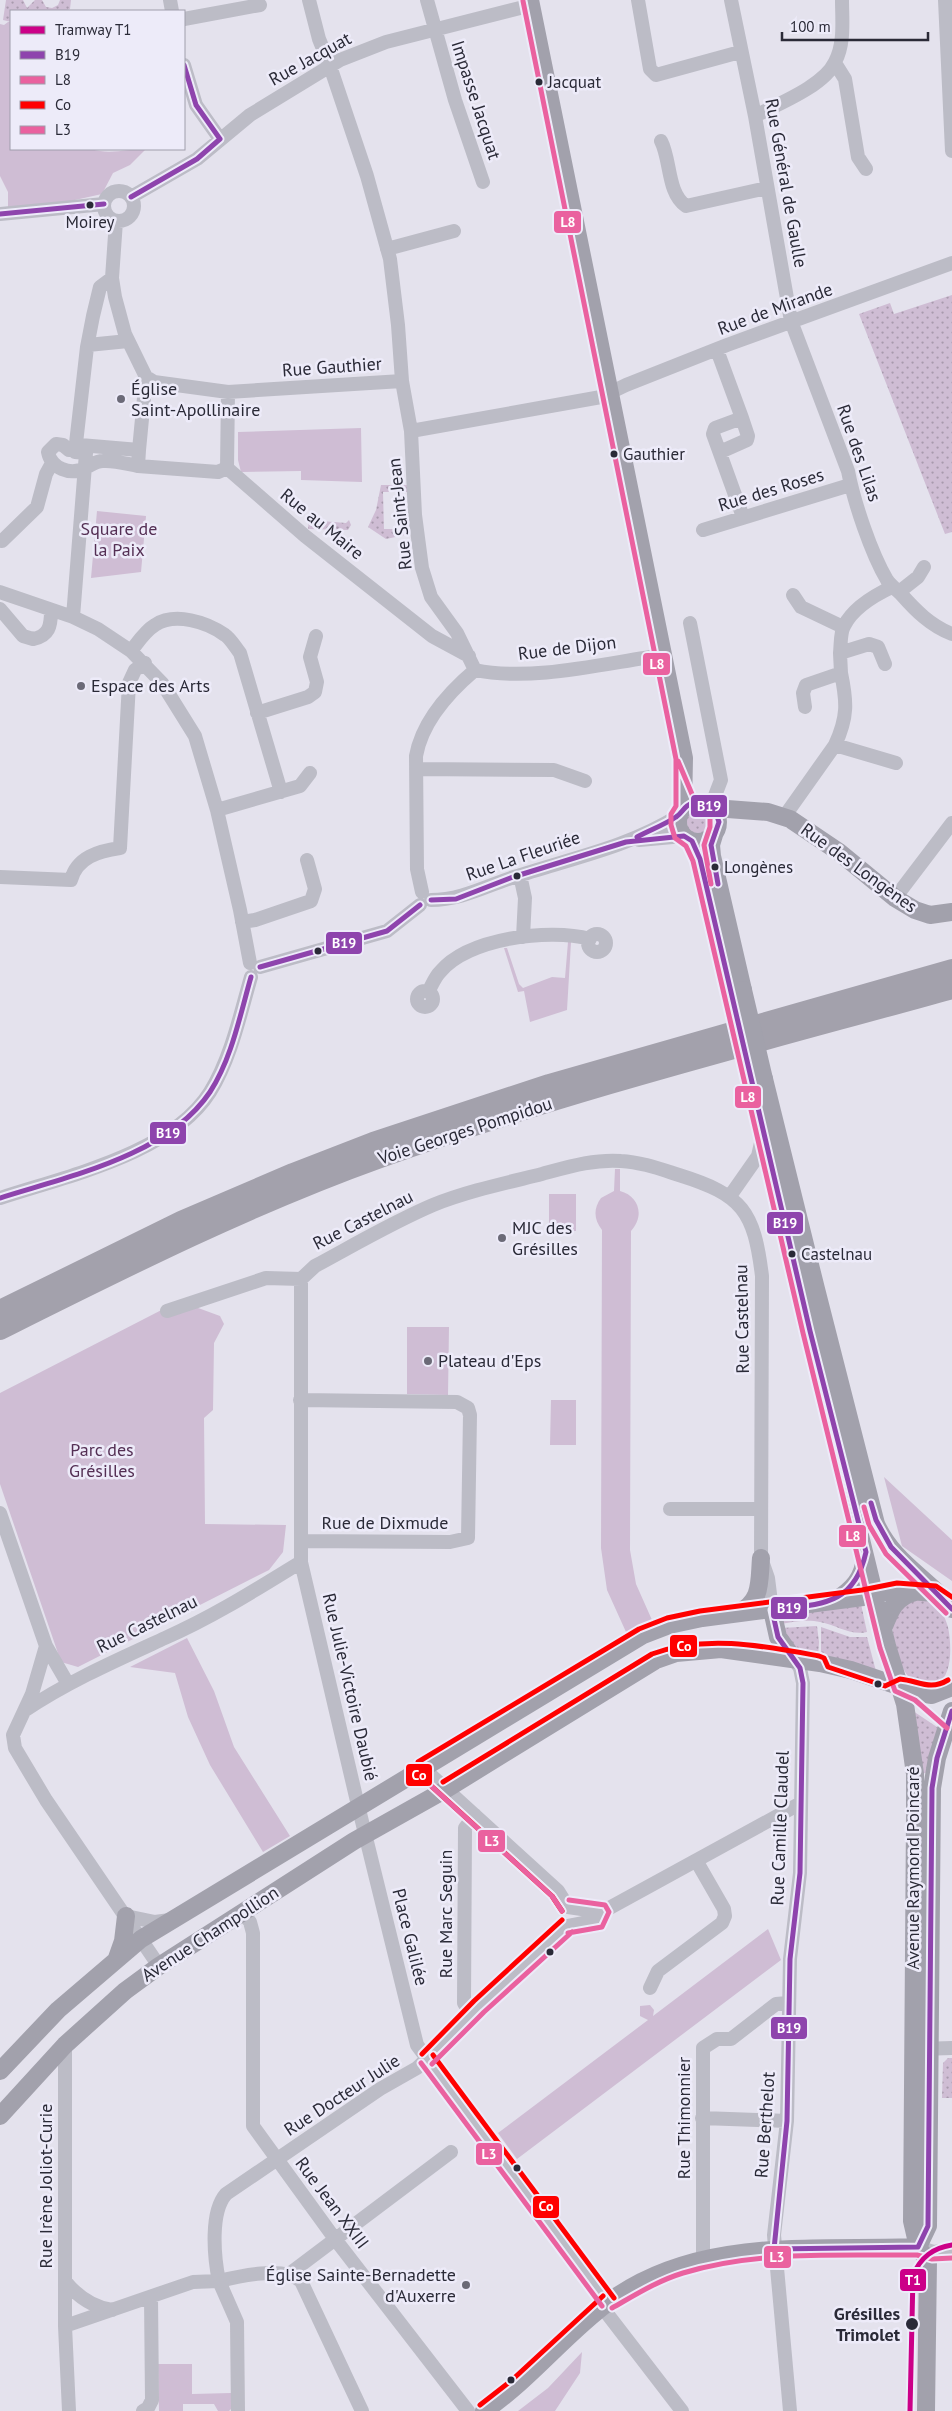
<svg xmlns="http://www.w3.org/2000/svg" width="952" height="2411" viewBox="0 0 952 2411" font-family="'PT Sans',sans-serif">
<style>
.grass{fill:url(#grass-dots)}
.park{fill:#cfbdd4}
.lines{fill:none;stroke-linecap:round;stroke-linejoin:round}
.minor{stroke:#bcbcc6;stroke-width:14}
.major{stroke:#a2a1ac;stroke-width:18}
.highway{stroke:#a3a1ac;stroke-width:20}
.major-bridge{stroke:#a2a1ac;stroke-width:18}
.bus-1-casing{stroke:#edebf9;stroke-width:9}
.bus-2-casing{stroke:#edebf9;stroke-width:9}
.bus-3-casing{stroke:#edebf9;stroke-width:9}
.bus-4-casing{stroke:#edebf9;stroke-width:9}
.bus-1{stroke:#8e44ad;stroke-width:5}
.bus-2{stroke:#ea619f;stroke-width:5}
.bus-3{stroke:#f00;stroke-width:5}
.bus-4{stroke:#ea619f;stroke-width:5}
.tram-1-casing{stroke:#edebf9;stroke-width:9}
.tram-1{stroke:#c08;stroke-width:5}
.bus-dot{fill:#2a2a37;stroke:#edebf9;stroke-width:2}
.poi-dot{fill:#6b6a77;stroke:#edebf9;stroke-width:2}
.labels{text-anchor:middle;stroke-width:5;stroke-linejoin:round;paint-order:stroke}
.bus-label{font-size:17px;fill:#2a2a37;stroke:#edebf9;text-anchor:start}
.street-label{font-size:18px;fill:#2a2a37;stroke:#edebf9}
.poi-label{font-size:18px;fill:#2a2a37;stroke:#edebf9;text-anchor:start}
.park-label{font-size:18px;fill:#542f54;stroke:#edebf9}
.stop-label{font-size:18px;font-weight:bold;fill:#2a2a37;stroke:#edebf9;text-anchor:end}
.line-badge{stroke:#edebf9;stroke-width:2}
.badge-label{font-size:14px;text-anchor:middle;font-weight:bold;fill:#fff}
</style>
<defs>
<pattern id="grass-dots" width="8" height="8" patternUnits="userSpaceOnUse" patternTransform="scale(1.25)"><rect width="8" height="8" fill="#cfbdd4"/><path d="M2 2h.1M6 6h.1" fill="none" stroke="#a89aad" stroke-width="1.8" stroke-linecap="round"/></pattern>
</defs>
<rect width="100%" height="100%" fill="#e4e2ed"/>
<!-- grass -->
<path class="grass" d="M6,0H23L27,8L35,0H42L46,7L52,8L58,5L60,0H71L70,9L66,11H11V22L3,20Z
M952,295V532L945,534L859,314L890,303L894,314Z
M381,485H407L408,492H383L384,529H409L410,534L386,539L368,527L376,510Z
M309,520L346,523L349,520L351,525L348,530L308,529Z
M694,807L705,810L709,831L704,835L689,834L685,812Z
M909,1598C932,1601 941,1603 948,1627C952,1647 952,1676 937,1684C930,1687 920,1686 914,1682C899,1672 887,1627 895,1611C897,1606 905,1601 909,1598Z
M861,1604L867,1632C850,1636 837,1625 820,1622C807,1619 793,1622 780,1624L781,1619L787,1614Z
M817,1626L819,1642L818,1658L798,1652L781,1628Z
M821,1627L850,1637H867L877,1675L821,1658Z
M913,1711L940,1729L928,1772L919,1775Z
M948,2058H952V2098H942L943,2063Z"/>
<!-- park -->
<path class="park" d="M8,22H11V149H91C109,155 127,149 146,149L130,165L113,173L102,194L57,204L8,207V192L0,176V24L4,25Z
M361,428L362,482L301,480V471L241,472L238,460V432Z
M97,511L146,516L141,572L91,578Z
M568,942H571L567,1010L530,1022L524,991L518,992L504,948H507L519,984L523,988L552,977L565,978Z
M615,1169H620V1191C639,1196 645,1216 631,1231L630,1550L636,1584L652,1620L626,1632L607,1590L601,1548L602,1230C594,1220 593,1209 601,1198L614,1191Z
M549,1194H576V1231H549Z
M179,1301L220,1316L224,1324L214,1343L213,1410L204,1418L205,1524L286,1525L283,1552L269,1570L78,1667L61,1662L0,1484V1393Z
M407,1327H449L448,1395L407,1394Z
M551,1400H576V1445H550Z
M884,1477L952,1540V1581L902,1546Z
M187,1638L214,1691L234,1747L290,1836L263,1852L210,1765L188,1717L175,1673L130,1667Z
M768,1929L781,1960L517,2159L498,2133L648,2020L640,2016V2006L650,2005L654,2010L653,2016Z
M582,2352L580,2373L555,2411H518L548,2388Z
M158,2364H192V2394L231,2393V2409L229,2411H218L214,2404H183V2411H159Z"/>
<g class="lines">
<!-- minor -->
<path class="minor" d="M170,0L172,11
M309,0L319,39L330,66L367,176L390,259L398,325L402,381
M427,0L455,100L483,182
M638,0L650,69L656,75L740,52
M731,0L755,116L791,321L848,471C854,502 871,553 887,580C891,586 896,589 901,594C916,611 931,626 952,634
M945,0L952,151
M184,19L260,5
M835,63L845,79L858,157L866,169
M184,65L196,105L220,139
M755,116C778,104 824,86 835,62C845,43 842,20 842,0
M661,141C671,160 667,193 686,206L767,188
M104 206a15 15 0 1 1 30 0a15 15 0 1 1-30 0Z
M131,197L197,159L250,115L340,60L386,42L532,5
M0,214L104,204
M116,221L112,278L115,297L125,334L146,377L154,382L228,392L402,381L411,431L415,515L422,568L431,597L457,633L475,670
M387,249L454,231
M88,345L128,341
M717,350L742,418
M411,431L601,397L626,385L727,345L952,263
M56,444L63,445L69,450L76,449L80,445L139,450L138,466C127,464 114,460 103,461C95,461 92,465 85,468C70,476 51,468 48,452Z
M139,450L146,377
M720,452L747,440L748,436L742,418L715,428L713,434L743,517
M138,466L218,472L227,468L305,536L432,636L469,656
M227,468L228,392
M703,530L850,485
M2,541L37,507L46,474L52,463
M0,592L73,617L98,629L131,651L162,683L195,736L217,810L240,910L250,963
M899,592L918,577L924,567
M793,595L801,607L843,627
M0,609L23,636L33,639C49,636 51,626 51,611
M73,617L86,453L75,452L87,347L93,316L100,287L112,278
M690,623L721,780L711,806
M131,651C138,642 145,631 155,625C175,612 207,622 225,635C231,639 235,647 240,653L281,792
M840,653C841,645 840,633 844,626C853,608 875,595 892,587
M475,670C533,682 605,663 664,655
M841,673L840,653L869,644L878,647L885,664
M805,707L803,693L806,685L841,673C847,702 848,717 835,745
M257,713L308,697L315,692L317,682L310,657L316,636
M416,769L554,770L585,781
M217,810L300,786L310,773
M784,817L835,745L896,763
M639,840L684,836
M520,875L525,898L523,937
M0,877L71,880C77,857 99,851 120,848L129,683L135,670L145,663
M422,892L417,869L416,756C422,722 449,692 475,670
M895,898L952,823
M431,900C461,900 486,886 514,877C569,859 629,847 678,816
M242,922L255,920L311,901L315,889L307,860
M588 943a9 9 0 1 1 18 0a9 9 0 1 1-18 0Z
M260,967L387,931L420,905
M417 999a8 8 0 1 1 16 0a8 8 0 1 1-16 0Z
M428,992C432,985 435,977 440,972C468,938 549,928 590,939
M730,1196L758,1156L763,1134
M0,1198C66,1176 171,1154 210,1092C231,1058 240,1015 251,977
M167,1311L266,1278L301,1279
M300,1400L457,1402L468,1408L470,1415L468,1538L450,1542L301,1541
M670,1509H761
M0,1513L46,1646L68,1684
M301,1562L356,1797L417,2045L608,2302
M46,1646L32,1694L13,1735L15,1748L46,1800L159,1966
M24,1711C69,1681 117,1660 165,1638C213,1617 257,1589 301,1562V1279L315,1266C354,1245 393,1222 433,1205C468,1191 506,1183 542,1174C568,1167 594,1159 621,1161C641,1162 660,1169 679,1175C743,1195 754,1211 762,1276L761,1558L768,1578L772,1610
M423,1768L558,1891L568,1907
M602,1912L801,1803
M243,1913L250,1922L253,1933V2126L335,2239L468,2411
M126,1916L155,1922L170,1920
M567,1926L598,1920L602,1912L568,1907
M650,1988L658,1971L722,1923L725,1916L724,1909L697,1862
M471,2015L464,2003L465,1828L475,1815
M65,2045V2326L69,2411
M920,2049L952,2048
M702,2118L787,2121
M918,2247L933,2252L952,2250
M703,2259V2048L717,2039H731L776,2004L788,2003
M289,2274L451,2152
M65,2281C77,2296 92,2307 112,2310
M602,2307L682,2411
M65,2326L193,2282L219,2281L237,2322L238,2411
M143,2411L148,2408L152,2400L151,2297
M362,2411L301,2281C283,2266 240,2276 219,2281C214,2257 210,2212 226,2194L380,2089L417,2068L567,1926
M790,2411L774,2235L787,2121L790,1959L800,1873L803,1683L800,1668L793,1658"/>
<!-- major -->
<path class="major" d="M530,0L684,758L683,808
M678 822a20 20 0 1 1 40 0a20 20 0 1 1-40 0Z
M714,808L768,812L790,819L839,852L895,898L915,910L930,915L952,912
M714,835L711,845L712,856L743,990
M692,841L700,859L706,883
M722,952L731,993
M764,1079L816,1289L876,1524C890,1555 915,1571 939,1594
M753,1082L810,1331L887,1646L905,1704L915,1774V1818L912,2221L918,2247L928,2261L926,2411
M836,1600C853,1589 863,1578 865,1558
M772,1610L778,1637L793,1658
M738,1613C762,1601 759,1583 761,1558
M883,1629C890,1611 895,1597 915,1592
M117,1958L123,1941L126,1916
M0,2071L58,2010L141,1939L643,1635L669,1625L702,1618L863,1597L898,1590L934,1593L948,1603L952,1609
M0,2116L65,2045L125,1991L159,1966L354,1841L443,1791L656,1660L676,1653L721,1649L820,1663L851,1670L919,1693L932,1695L952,1687
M918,2247L928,2226L932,1788L937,1758L952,1711
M484,2411C531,2379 565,2334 610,2301C699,2236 814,2251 918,2247"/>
<!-- highway -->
<path class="highway" d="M0,1310L181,1221L293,1173L373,1142L549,1084L952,969
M0,1330C124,1268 249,1205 380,1158C567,1091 761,1042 952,989"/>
<!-- major-bridge -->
<path class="major-bridge" d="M743,990L764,1079
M731,993L747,1058"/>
<defs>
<path id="bus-1" d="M184,65L196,105L220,139
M131,197L197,159L220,139
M0,214L104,204
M637,837C650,830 664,825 676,817C681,814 683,809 687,806C702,795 715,808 719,822L711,845L718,884
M431,900L456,899L513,877L626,842L684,836L692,841L700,859L810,1331L866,1552C854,1607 819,1604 772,1610L778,1637L800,1668L803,1683L800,1873L790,1959L787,2121L774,2249
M260,967L387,931L420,905
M0,1198C69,1176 167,1156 210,1092C232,1058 240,1015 251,977
M871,1503L876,1520L891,1547L952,1609
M918,2247L928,2226L932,1788L937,1758L952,1711
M774,2249L918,2247"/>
<path id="bus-2" d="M523,1L676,759V806L671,814V825L675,838L686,846L693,861L803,1333L880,1648L895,1691L915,1700L947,1728
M678,761L697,806L710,817V827L704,845L711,884
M864,1507L869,1525L886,1554L946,1613"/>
<path id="bus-3" d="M443,1782L652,1654C706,1634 764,1646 819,1656L824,1658L828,1667L885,1686L900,1679C919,1681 930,1691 948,1680
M562,1911L552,1896L417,1773L416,1768L418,1762L639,1629L667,1618L700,1611L862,1590L897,1583L936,1586L952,1597
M422,2054L474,2001L562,1920
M433,2055L614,2298
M480,2405L512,2380L603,2296"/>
<path id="bus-4" d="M418,1774L552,1896L562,1911
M568,1933L602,1927L609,1912L605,1905L569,1900
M421,2063L602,2306
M432,2064L484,2012L572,1932
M612,2308C635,2295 657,2281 683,2273C758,2250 840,2256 917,2255L932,2259L952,2258"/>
</defs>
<!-- bus-1 casing -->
<use href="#bus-1" class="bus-1-casing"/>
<!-- bus-2 casing -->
<use href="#bus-2" class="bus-2-casing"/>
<!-- bus-3 casing -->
<use href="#bus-3" class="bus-3-casing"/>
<!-- bus-4 casing -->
<use href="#bus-4" class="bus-4-casing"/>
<!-- bus-1 -->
<use href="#bus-1" class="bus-1"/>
<!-- bus-2 -->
<use href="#bus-2" class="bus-2"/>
<!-- bus-3 -->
<use href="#bus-3" class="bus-3"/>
<!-- bus-4 -->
<use href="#bus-4" class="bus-4"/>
<defs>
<path id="tram-1" d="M910,2411L913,2275C921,2257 933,2248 952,2245"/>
</defs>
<!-- tram-1 casing -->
<use href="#tram-1" class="tram-1-casing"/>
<!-- tram-1 -->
<use href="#tram-1" class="tram-1"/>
</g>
<!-- markers -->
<g class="bus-dot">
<circle cx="539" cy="82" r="4.5"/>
<circle cx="90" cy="205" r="4.5"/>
<circle cx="614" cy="454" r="4.5"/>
<circle cx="715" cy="867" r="4.5"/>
<circle cx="517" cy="876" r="4.5"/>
<circle cx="318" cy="951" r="4.5"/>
<circle cx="792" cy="1254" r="4.5"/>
<circle cx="878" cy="1684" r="4.5"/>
<circle cx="550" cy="1952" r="4.5"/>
<circle cx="517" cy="2168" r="4.5"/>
<circle cx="912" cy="2324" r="7"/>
<circle cx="511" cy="2380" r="4.5"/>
</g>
<g class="poi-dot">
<circle cx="121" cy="399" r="5"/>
<circle cx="81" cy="686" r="5"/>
<circle cx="502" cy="1238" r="5"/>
<circle cx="428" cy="1361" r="5"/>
<circle cx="466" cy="2285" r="5"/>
</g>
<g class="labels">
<!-- bus labels -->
<g class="bus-label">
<text x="548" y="88">Jacquat</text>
<text x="90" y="228" text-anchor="middle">Moirey</text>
<text x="623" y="460">Gauthier</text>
<text x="724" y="873">Longènes</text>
<text x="801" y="1260">Castelnau</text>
</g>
<!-- street labels -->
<g class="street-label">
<text transform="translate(310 59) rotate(-29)" y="6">Rue Jacquat</text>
<text transform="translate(476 100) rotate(72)" y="6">Impasse Jacquat</text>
<text transform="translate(786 183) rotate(80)" y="6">Rue Général de Gaulle</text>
<text transform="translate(775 309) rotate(-20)" y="6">Rue de Mirande</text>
<text transform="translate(332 367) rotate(-4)" y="6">Rue Gauthier</text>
<text transform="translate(859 453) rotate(71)" y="6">Rue des Lilas</text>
<text transform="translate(771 490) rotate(-17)" y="6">Rue des Roses</text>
<text transform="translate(400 514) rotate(-96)" y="6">Rue Saint-Jean</text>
<text transform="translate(322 524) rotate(39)" y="6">Rue au Maire</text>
<text transform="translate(567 648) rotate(-7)" y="6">Rue de Dijon</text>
<text transform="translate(523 856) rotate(-19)" y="6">Rue La Fleuriée</text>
<text transform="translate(859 868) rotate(36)" y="6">Rue des Longènes</text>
<text transform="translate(465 1131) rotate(-18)" y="6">Voie Georges Pompidou</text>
<text transform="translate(363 1220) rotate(-27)" y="6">Rue Castelnau</text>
<text transform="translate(742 1319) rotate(-91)" y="6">Rue Castelnau</text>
<text x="385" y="1529">Rue de Dixmude</text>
<text transform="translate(147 1624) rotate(-26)" y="6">Rue Castelnau</text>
<text transform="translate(350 1687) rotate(77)" y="6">Rue Julie-Victoire Daubié</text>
<text transform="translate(780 1828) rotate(-88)" y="6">Rue Camille Claudel</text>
<text transform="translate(913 1868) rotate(-90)" y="6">Avenue Raymond Poincaré</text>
<text transform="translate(446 1914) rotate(-90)" y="6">Rue Marc Seguin</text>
<text transform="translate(210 1934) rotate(-33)" y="6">Avenue Champollion</text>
<text transform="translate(410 1937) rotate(76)" y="6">Place Galilée</text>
<text transform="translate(342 2095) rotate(-33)" y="6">Rue Docteur Julie</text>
<text transform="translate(684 2118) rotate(-90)" y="6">Rue Thimonnier</text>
<text transform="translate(765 2125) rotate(-86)" y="6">Rue Berthelot</text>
<text transform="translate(46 2186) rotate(-90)" y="6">Rue Irène Joliot-Curie</text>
<text transform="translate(332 2203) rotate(53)" y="6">Rue Jean XXIII</text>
</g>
<!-- poi labels -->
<g class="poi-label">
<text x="131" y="395">Église<tspan x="131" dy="21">Saint-Apollinaire</tspan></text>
<text x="91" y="692">Espace des Arts</text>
<text x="512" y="1234">MJC des<tspan x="512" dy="21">Grésilles</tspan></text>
<text x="438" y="1367">Plateau d'Eps</text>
<text x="456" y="2281" text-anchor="end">Église Sainte-Bernadette<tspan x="456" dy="21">d'Auxerre</tspan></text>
</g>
<!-- park labels -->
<g class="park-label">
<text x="119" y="535">Square de<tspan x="119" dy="21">la Paix</tspan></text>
<text x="102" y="1456">Parc des<tspan x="102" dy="21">Grésilles</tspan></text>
</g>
<!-- stop labels -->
<g class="stop-label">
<text x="900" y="2320">Grésilles<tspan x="900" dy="21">Trimolet</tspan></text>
</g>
</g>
<g class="line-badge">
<rect x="553" y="210" width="29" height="24" rx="5" fill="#ea619f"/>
<rect x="642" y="652" width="29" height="24" rx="5" fill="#ea619f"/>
<rect x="690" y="794" width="38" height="24" rx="5" fill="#8e44ad"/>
<rect x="325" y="931" width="38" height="24" rx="5" fill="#8e44ad"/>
<rect x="734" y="1085" width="28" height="24" rx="5" fill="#ea619f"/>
<rect x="149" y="1121" width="38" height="24" rx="5" fill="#8e44ad"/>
<rect x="766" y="1211" width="38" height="24" rx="5" fill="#8e44ad"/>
<rect x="838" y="1524" width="29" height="24" rx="5" fill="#ea619f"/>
<rect x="770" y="1596" width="38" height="24" rx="5" fill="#8e44ad"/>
<rect x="669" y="1634" width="29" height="24" rx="5" fill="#f00"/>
<rect x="405" y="1763" width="28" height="24" rx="5" fill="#f00"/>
<rect x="477" y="1829" width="29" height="24" rx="5" fill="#ea619f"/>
<rect x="770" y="2016" width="38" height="24" rx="5" fill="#8e44ad"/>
<rect x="475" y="2142" width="28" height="24" rx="5" fill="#ea619f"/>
<rect x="532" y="2195" width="28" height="24" rx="5" fill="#f00"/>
<rect x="763" y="2245" width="29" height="24" rx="5" fill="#ea619f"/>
<rect x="899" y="2268" width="28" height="24" rx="5" fill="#c08"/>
</g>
<g class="badge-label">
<text x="568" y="227">L8</text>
<text x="657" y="669">L8</text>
<text x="709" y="811">B19</text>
<text x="344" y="948">B19</text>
<text x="748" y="1102">L8</text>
<text x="168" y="1138">B19</text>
<text x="785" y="1228">B19</text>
<text x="853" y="1541">L8</text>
<text x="789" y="1613">B19</text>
<text x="684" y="1651">Co</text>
<text x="419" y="1780">Co</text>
<text x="492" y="1846">L3</text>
<text x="789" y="2033">B19</text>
<text x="489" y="2159">L3</text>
<text x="546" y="2211">Co</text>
<text x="777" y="2262">L3</text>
<text x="913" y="2285">T1</text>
</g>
<!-- legend -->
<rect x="10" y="10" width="175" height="140" fill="#edebf9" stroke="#9f9eab"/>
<rect x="20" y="26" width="25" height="8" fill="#cc0088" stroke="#9f9eab"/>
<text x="55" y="35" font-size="15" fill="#2a2a37">Tramway T1</text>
<rect x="20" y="51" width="25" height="8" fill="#8e44ad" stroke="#9f9eab"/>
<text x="55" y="60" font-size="15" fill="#2a2a37">B19</text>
<rect x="20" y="76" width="25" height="8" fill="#ea619f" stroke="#9f9eab"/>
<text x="55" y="85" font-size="15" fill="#2a2a37">L8</text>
<rect x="20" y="101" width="25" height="8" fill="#ff0000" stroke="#9f9eab"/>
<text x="55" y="110" font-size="15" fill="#2a2a37">Co</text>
<rect x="20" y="126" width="25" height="8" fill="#ea619f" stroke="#9f9eab"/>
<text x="55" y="135" font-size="15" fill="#2a2a37">L3</text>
<!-- scale -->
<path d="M782 32v8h146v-8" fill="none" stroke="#2a2a37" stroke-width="2.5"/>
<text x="790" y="32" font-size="15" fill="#2a2a37" stroke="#edebf9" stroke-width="4" paint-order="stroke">100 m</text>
</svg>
